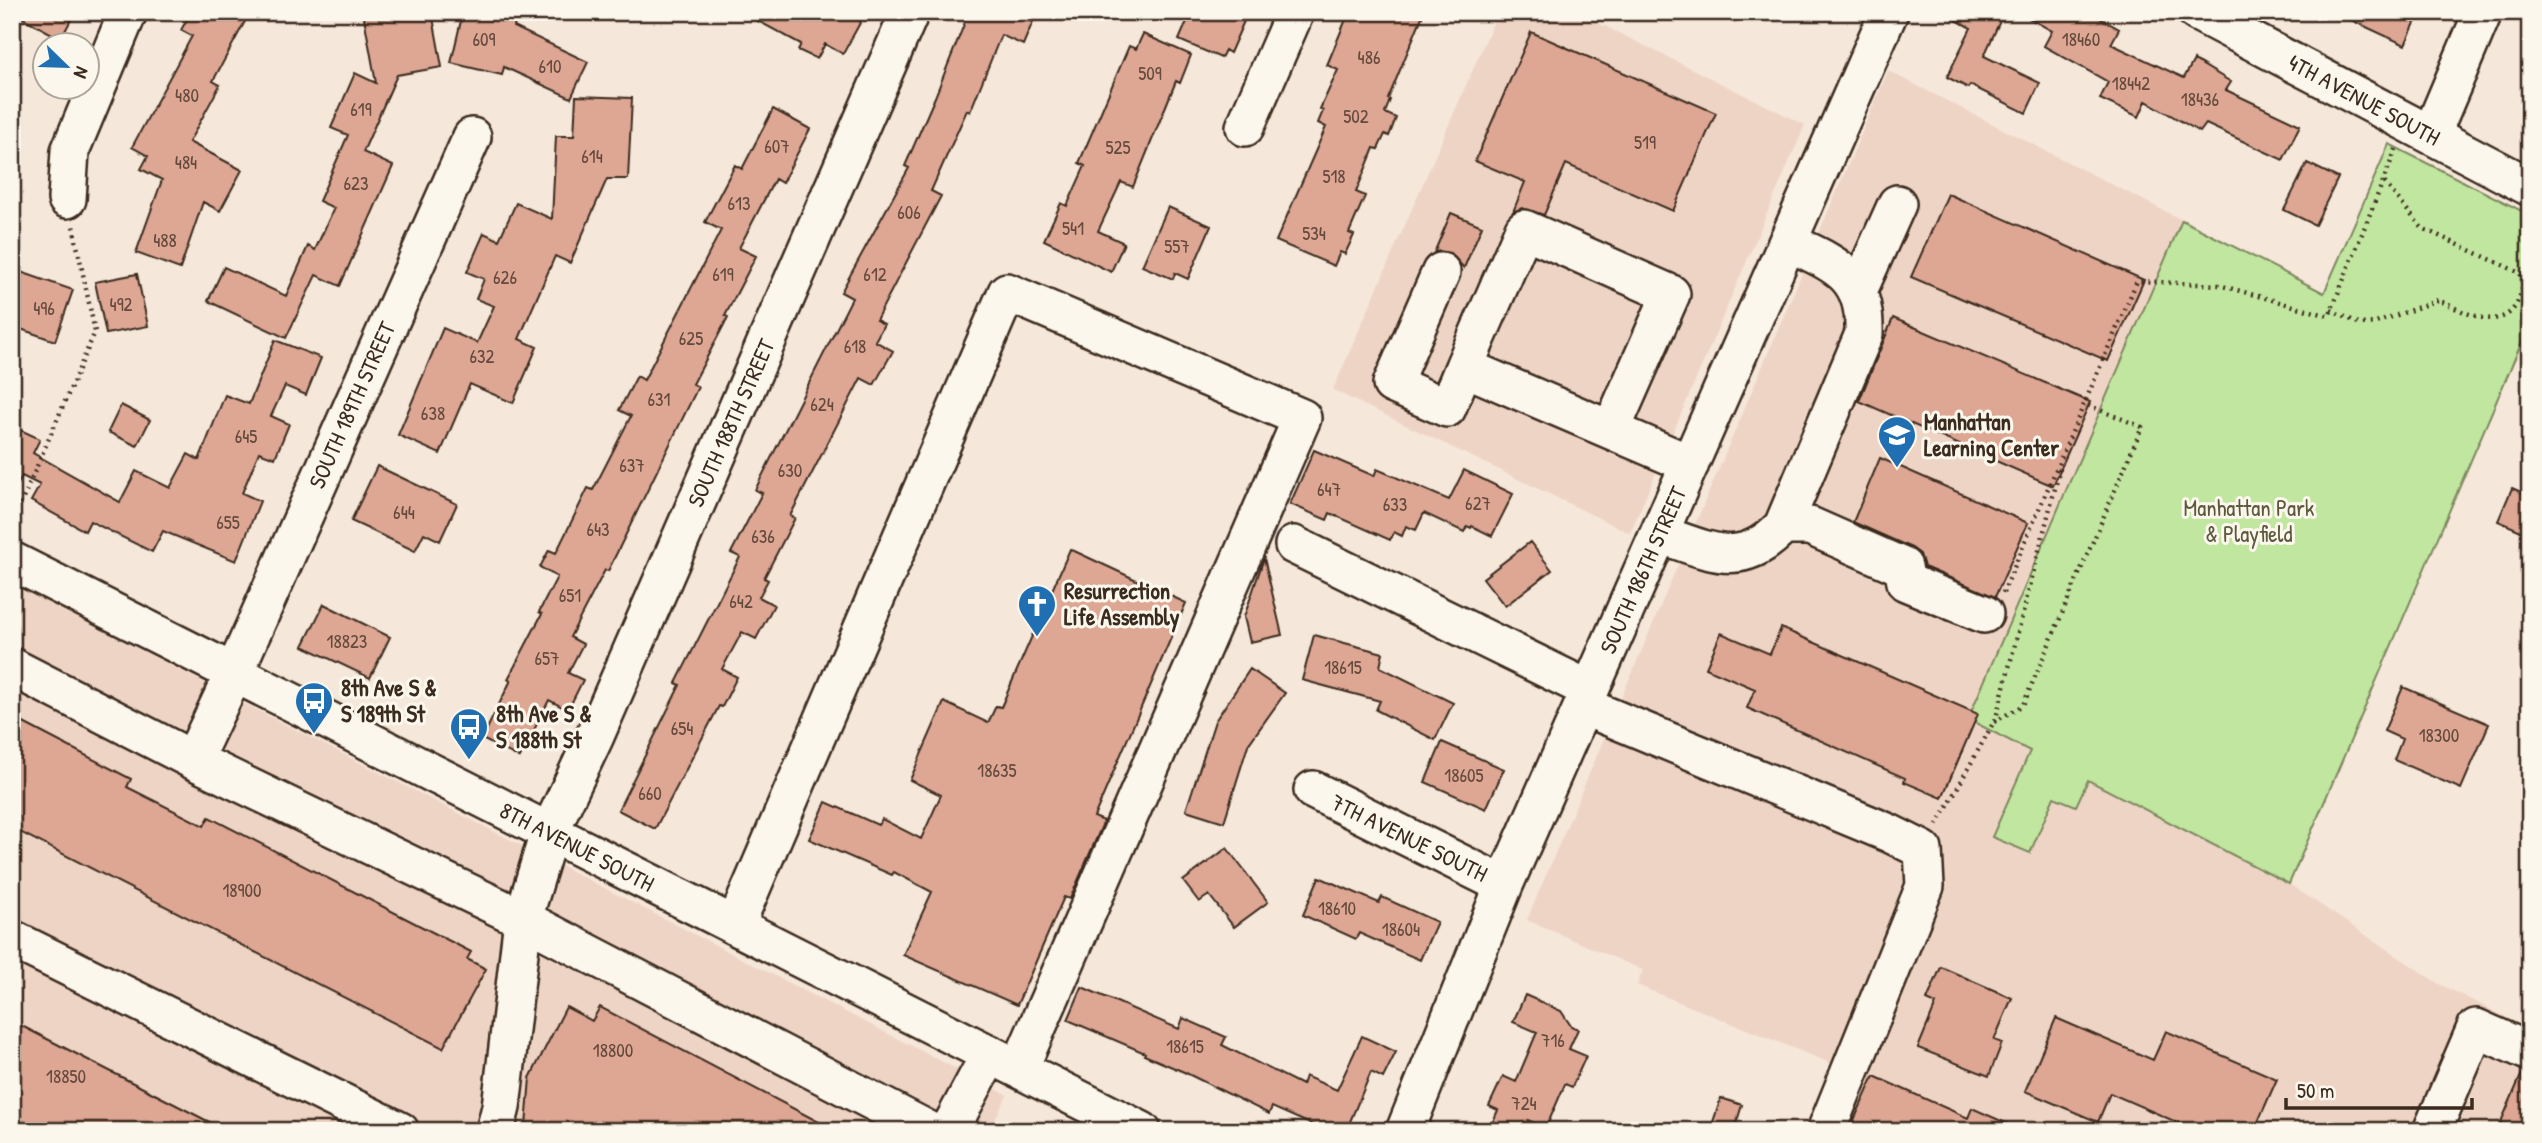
<svg xmlns="http://www.w3.org/2000/svg" width="2542" height="1143" viewBox="0 0 2542 1143" font-family="'Patrick Hand',sans-serif">
<style>
.built{fill:#eed4c5}
.green{fill:#c1e6a0;stroke:#7e885f;stroke-width:2}
.building{fill:#dda794;stroke:#3b2a1e;stroke-width:2}
.lines{fill:none;stroke-linecap:round;stroke-linejoin:round}
.minor-casing{stroke:#3b2a1e;stroke-width:42}
.path{stroke:#3b2a1e;stroke-width:4.5;stroke-dasharray:2 5;stroke-linecap:butt}
.minor{stroke:#fbf7ec;stroke-width:37}
.labels{text-anchor:middle;stroke-width:6;stroke-linejoin:round;paint-order:stroke}
.number-label{font-size:19px;fill:#64493c}
.street-label{font-size:23px;fill:#3b2a1e;stroke:#fbf7ec}
.poi-label{font-size:23px;font-weight:bold;fill:#3b2a1e;stroke:#fbf7ec;text-anchor:start}
.park-label{font-size:23px;fill:#5c593e;stroke:#fbf7ec}
</style>
<rect width="100%" height="100%" fill="#f5e7da"/>
<filter id="ink" filterUnits="userSpaceOnUse"><feTurbulence type="fractalNoise" baseFrequency=".0143" numOctaves="2"/><feDisplacementMap in="SourceGraphic" scale="14" xChannelSelector="R" yChannelSelector="G"/><feConvolveMatrix kernelMatrix="1 2 1 2 8 2 1 2 1" color-interpolation-filters="sRGB"/></filter>
<g filter="url(#ink)">
<!-- built -->
<path class="built" d="M1498,12H1576L1805,125L1630,533L1333,390Z
M1888,71L2182,220L1968,719L2289,884L2439,984L2530,1029V1131H1807L1835,1065L1637,985L1643,970L1527,920Z
M12,584L1007,1095L989,1131H12Z"/>
<!-- green -->
<path class="green" d="M2389,144L2530,215V323L2289,884L2088,780L2076,806L2054,797L2030,853L1992,837L2030,751L1968,719L2182,220L2324,293Z"/>
<!-- building -->
<path class="building" d="M12,12H75L61,39Z
M191,12H250L213,81L220,85L189,142L242,170L220,211L203,202L180,269L136,253L162,180L141,169L148,156L132,147L192,36L181,30Z
M363,12H432L442,67L397,75L363,152L393,166L340,286L316,275L286,338L208,301L224,267L286,296L308,246L315,250L334,208L319,201L348,135L331,128L355,73L376,83Z
M463,12H507L517,15L514,27L588,62L571,98L504,67L502,75L451,63Z
M741,12H866L843,54L825,44L817,59L798,50L801,44Z
M969,12H1037L1023,45L1001,35L970,112L967,110L931,191L941,196L876,320L884,324L875,341L893,351L874,385L861,378L790,516L795,518L764,578L768,580L759,597L774,605L756,639L742,632L722,669L737,677L722,707L719,706L655,829L618,810L680,685L676,683L740,557L731,553L762,493L755,490L852,298L841,292L909,168L905,166L935,97Z
M1191,12H1248L1230,53L1225,50L1221,58L1179,40Z
M1349,12H1424L1388,99L1390,100L1385,113L1396,118L1389,136L1385,134L1378,149L1374,148L1356,192L1365,196L1349,233L1354,235L1345,254L1340,252L1334,266L1276,241L1326,127L1318,123L1323,111L1320,109L1338,70L1327,65Z
M1942,12H1984L2000,21L1984,56L2040,83L2026,113L1970,85L1968,88L1947,77L1971,28Z
M2018,12H2089L2119,29L2111,44L2184,78L2194,60L2231,82L2226,90L2300,125L2283,160L2206,124L2200,132L2146,101L2139,117L2100,99L2108,82L2044,46L2052,31Z
M2334,12H2420L2405,45Z
M1531,32L1716,113L1673,211L1566,164L1544,215L1522,208L1513,212L1525,182L1475,161Z
M1143,34L1191,55L1180,83L1176,81L1133,187L1121,182L1098,231L1124,243L1111,272L1044,240L1061,203L1067,206L1085,166L1079,163L1129,46L1136,49Z
M576,96L632,98L628,179H607L570,263L555,256L519,339L537,347L513,403L470,384L440,454L398,435L443,328L477,343L494,306L476,299L484,279L467,272L484,233L499,240L516,203L552,219L556,136H574Z
M773,109L810,129L782,183L775,179L739,248L756,256L725,316L728,317L693,384L698,387L608,571L605,570L570,637L583,644L568,673L583,680L568,710L549,700L520,758L482,739L511,680L508,679L542,614L539,612L557,577L540,567L549,550L556,553L588,488L593,490L631,416L619,410L637,376L644,380L721,230L705,222L735,165L742,169Z
M2307,163L2338,178L2315,225L2284,210Z
M1948,194L2144,280L2108,361L1911,277Z
M1168,207L1211,226L1188,279L1175,273L1173,279L1142,266Z
M1451,213L1482,226L1464,268L1450,253L1439,251L1434,253Z
M12,269L73,290L55,341L12,326Z
M137,274L148,326L106,334L95,282Z
M1893,318L2090,402L2053,486L1859,401Z
M275,340L321,358L306,395L285,386L271,416L289,424L275,458L259,452L242,493L260,501L236,561L163,531L152,552L90,521L85,531L31,501L40,485L22,476L12,496V426L40,439L33,453L120,502L136,471L170,488L188,454L199,460L225,395L249,404Z
M121,405L150,420L137,446L108,432Z
M1314,450L1374,476L1377,469L1449,500L1464,470L1513,494L1492,536L1472,526L1471,528L1467,526L1464,532L1424,513L1416,530L1406,526L1402,536L1394,532L1390,540L1330,513L1327,520L1290,504Z
M1880,458L2028,523L1995,597L1924,567L1920,554L1912,548L1853,522Z
M377,466L457,504L440,541L424,533L415,551L351,521Z
M2512,488L2530,496V535L2498,521Z
M1530,542L1552,570L1505,606L1483,578Z
M1070,549L1186,603L1094,817L1104,821L1070,899L1064,897L1017,1005L903,955L932,892L894,872L892,875L809,839L826,802L878,825L882,819L921,839L941,795L910,780L944,702L988,723L996,706L1001,707Z
M1264,558L1282,635L1250,642L1244,617Z
M324,604L390,637L370,678L303,646Z
M1781,628L1978,714L1942,798L1904,782L1905,778L1747,708L1755,689L1706,668L1721,633L1770,654Z
M1314,635L1383,653L1380,667L1453,703L1435,740L1376,710L1380,701L1302,680Z
M1250,669L1285,693L1248,745L1224,822L1186,810L1215,721Z
M2403,687L2489,724L2461,789L2394,760L2402,739L2384,731Z
M12,717L131,779L127,787L204,826L209,817L471,952L467,959L486,969L443,1048L12,828Z
M1442,742L1504,769L1486,809L1425,782Z
M1227,848L1268,902L1234,927L1209,895L1199,902L1183,881Z
M1319,877L1379,903L1382,897L1437,922L1420,960L1359,933L1356,939L1303,915Z
M1941,967L2012,998L1994,1040L2002,1043L1989,1076L1918,1048L1936,1004L1927,1000Z
M1082,987L1179,1029L1183,1018L1226,1037L1222,1045L1302,1085L1305,1076L1337,1090L1362,1036L1396,1052L1383,1078L1371,1072L1346,1131H1326L1272,1107L1269,1114L1184,1072L1144,1055L1145,1053L1068,1020Z
M1525,995L1561,1011L1571,1026L1578,1029L1569,1049L1586,1056L1572,1087L1565,1084L1546,1128L1528,1120L1523,1131H1489L1498,1110L1489,1106L1503,1076L1516,1082L1537,1032L1513,1022Z
M566,1007L592,1021L600,1007L836,1131H535L526,1126L530,1078Z
M2056,1018L2153,1060L2166,1031L2277,1079L2254,1131H2197L2110,1093L2098,1122L2025,1091Z
M12,1021L227,1131H12Z
M2523,1071L2530,1073V1131H2497Z
M1874,1076L1968,1118L1972,1108L2024,1131H1849Z
M1721,1098L1742,1105L1734,1131H1710Z"/>
<g class="lines">
<defs>
<path id="minor" d="M2197,12L2530,187
M1245,127L1295,12
M2431,135L2483,12
M67,199L70,151L128,12
M1441,272L1392,384L1447,408L1464,367L1690,464
M1858,291L1897,204
M1464,367L1524,229L1671,294L1611,430
M1783,526H1810L1903,567L1906,582L1984,614
M1659,534C1710,551 1741,571 1783,526L1864,334C1866,274 1836,265 1788,242
M1294,545L1590,690
M12,561L1142,1131
M12,667L193,760L523,919L930,1131
M1583,706L1889,833L1923,850L1925,886L1826,1131
M193,760L234,673L472,137
M1313,790L1504,885
M735,926L1007,292L1302,418L1019,1069
M12,939L400,1131
M495,1131L501,1107L523,919L549,833L594,738L910,12
M949,1131L990,1054
M1405,1131L1504,885L1889,12
M2432,1131L2476,1028L2530,1052"/>
</defs>
<!-- minor casing -->
<use href="#minor" class="minor-casing"/>
<!-- path -->
<path class="path" d="M2331,310L2360,324L2376,323L2438,300C2461,310 2502,336 2518,301C2522,291 2524,283 2520,273L2422,228L2384,182
M12,524L95,332L73,226
M2003,593L2137,281L2219,285L2329,316L2396,149
M1994,722L2023,705L2142,427L2085,404
M1937,825L1996,718L2061,465"/>
<!-- minor -->
<use href="#minor" class="minor"/>
</g>
</g>
<!-- icons -->
<defs>
<symbol id="school-pin" viewBox="-11 -11 22 30"><path d="M0 17L-7.5 6A9.5 9.5 0 1 1 7.5 6Z" fill="#1f6fb2" stroke="#fbf7ec"/><path d="M0-5L7-2L0 1L-7-2ZM-4 1L0 2.5L4 1V4Q0 6-4 4Z" fill="#fff"/></symbol>
<symbol id="church-pin" viewBox="-11 -11 22 30"><path d="M0 17L-7.5 6A9.5 9.5 0 1 1 7.5 6Z" fill="#1f6fb2" stroke="#fbf7ec"/><path d="M-1.2-6h2.4v3.5h3.3v2.4h-3.3V6h-2.4V-.1h-3.3v-2.4h3.3Z" fill="#fff"/></symbol>
<symbol id="bus-pin" viewBox="-11 -11 22 30"><path d="M0 17L-7.5 6A9.5 9.5 0 1 1 7.5 6Z" fill="#1f6fb2" stroke="#fbf7ec"/><path d="M-5-6H5V4H4V6H2V4H-2V6H-4V4H-5ZM-3.5-4V0h7V-4ZM-3.5 1.2v1.5H-2V1.2ZM2 1.2v1.5H3.5V1.2Z" fill="#fff"/></symbol>
</defs>
<g fill-rule="evenodd">
<use href="#school-pin" x="1875" y="413" width="44" height="60"/>
<use href="#church-pin" x="1015" y="582" width="44" height="60"/>
<use href="#bus-pin" x="292" y="679" width="44" height="60"/>
<use href="#bus-pin" x="447" y="705" width="44" height="60"/>
</g>
<g class="labels">
<!-- number labels -->
<g class="number-label">
<text x="484" y="46">609</text>
<text x="2081" y="46">18460</text>
<text x="1369" y="64">486</text>
<text x="550" y="73">610</text>
<text x="1150" y="80">509</text>
<text x="2131" y="90">18442</text>
<text x="187" y="102">480</text>
<text x="2200" y="106">18436</text>
<text x="361" y="116">619</text>
<text x="1356" y="123">502</text>
<text x="1645" y="149">519</text>
<text x="777" y="153">607</text>
<text x="1118" y="154">525</text>
<text x="592" y="163">614</text>
<text x="186" y="169">484</text>
<text x="1334" y="183">518</text>
<text x="356" y="190">623</text>
<text x="739" y="210">613</text>
<text x="909" y="219">606</text>
<text x="1073" y="235">541</text>
<text x="1314" y="240">534</text>
<text x="165" y="247">488</text>
<text x="1177" y="253">557</text>
<text x="723" y="281">619</text>
<text x="875" y="281">612</text>
<text x="505" y="284">626</text>
<text x="121" y="311">492</text>
<text x="44" y="315">496</text>
<text x="691" y="345">625</text>
<text x="855" y="353">618</text>
<text x="482" y="363">632</text>
<text x="659" y="406">631</text>
<text x="822" y="411">624</text>
<text x="433" y="420">638</text>
<text x="246" y="443">645</text>
<text x="632" y="472">637</text>
<text x="790" y="477">630</text>
<text x="1329" y="496">647</text>
<text x="1478" y="510">627</text>
<text x="1395" y="511">633</text>
<text x="404" y="519">644</text>
<text x="228" y="529">655</text>
<text x="598" y="536">643</text>
<text x="763" y="543">636</text>
<text x="570" y="602">651</text>
<text x="741" y="608">642</text>
<text x="347" y="648">18823</text>
<text x="547" y="665">657</text>
<text x="1343" y="674">18615</text>
<text x="682" y="735">654</text>
<text x="2439" y="742">18300</text>
<text x="997" y="777">18635</text>
<text x="1464" y="782">18605</text>
<text x="650" y="800">660</text>
<text x="242" y="897">18900</text>
<text x="1337" y="915">18610</text>
<text x="1401" y="936">18604</text>
<text x="1553" y="1047">716</text>
<text x="1185" y="1053">18615</text>
<text x="613" y="1057">18800</text>
<text x="66" y="1083">18850</text>
<text x="1524" y="1110">724</text>
</g>
<!-- street labels -->
<g class="street-label">
<text transform="translate(2364 100) rotate(28)" y="8">4TH AVENUE SOUTH</text>
<text transform="translate(352 405) rotate(-66)" y="8">SOUTH 189TH STREET</text>
<text transform="translate(731 423) rotate(-66)" y="8">SOUTH 188TH STREET</text>
<text transform="translate(1643 570) rotate(-66)" y="8">SOUTH 186TH STREET</text>
<text transform="translate(1409 838) rotate(26)" y="8">7TH AVENUE SOUTH</text>
<text transform="translate(577 847) rotate(27)" y="8">8TH AVENUE SOUTH</text>
</g>
<!-- poi labels -->
<g class="poi-label">
<text x="1924" y="430">Manhattan<tspan x="1924" dy="26">Learning Center</tspan></text>
<text x="1064" y="599">Resurrection<tspan x="1064" dy="26">Life Assembly</tspan></text>
<text x="341" y="696">8th Ave S &amp;<tspan x="341" dy="26">S 189th St</tspan></text>
<text x="496" y="722">8th Ave S &amp;<tspan x="496" dy="26">S 188th St</tspan></text>
</g>
<!-- park labels -->
<g class="park-label">
<text x="2249" y="516">Manhattan Park<tspan x="2249" dy="26">&amp; Playfield</tspan></text>
</g>
</g>
<!-- margin -->
<rect width="2542" height="1143" fill="none" stroke="#fbf7ec" stroke-width="42"/>
<rect x="21" y="21" width="2500" height="1101" fill="none" stroke="#3b2a1e" stroke-width="2.5" filter="url(#ink)"/>
<!-- north arrow -->
<g transform="translate(66 66) rotate(113)"><circle r="33" fill="#fbf7ec" stroke="#aea59a" stroke-width="2"/>
<path d="M0-5L12 26L0 18L-12 26Z" fill="#1f6fb2"/>
<text y="-10" font-size="19" font-weight="bold" text-anchor="middle" fill="#3b2a1e">N</text>
</g>
<!-- scale -->
<path d="M2286 1098v10h186v-10" fill="none" stroke="#3b2a1e" stroke-width="3.5"/>
<text x="2297" y="1098" font-size="21" fill="#3b2a1e" stroke="#fbf7ec" stroke-width="5" paint-order="stroke">50 m</text>
</svg>
